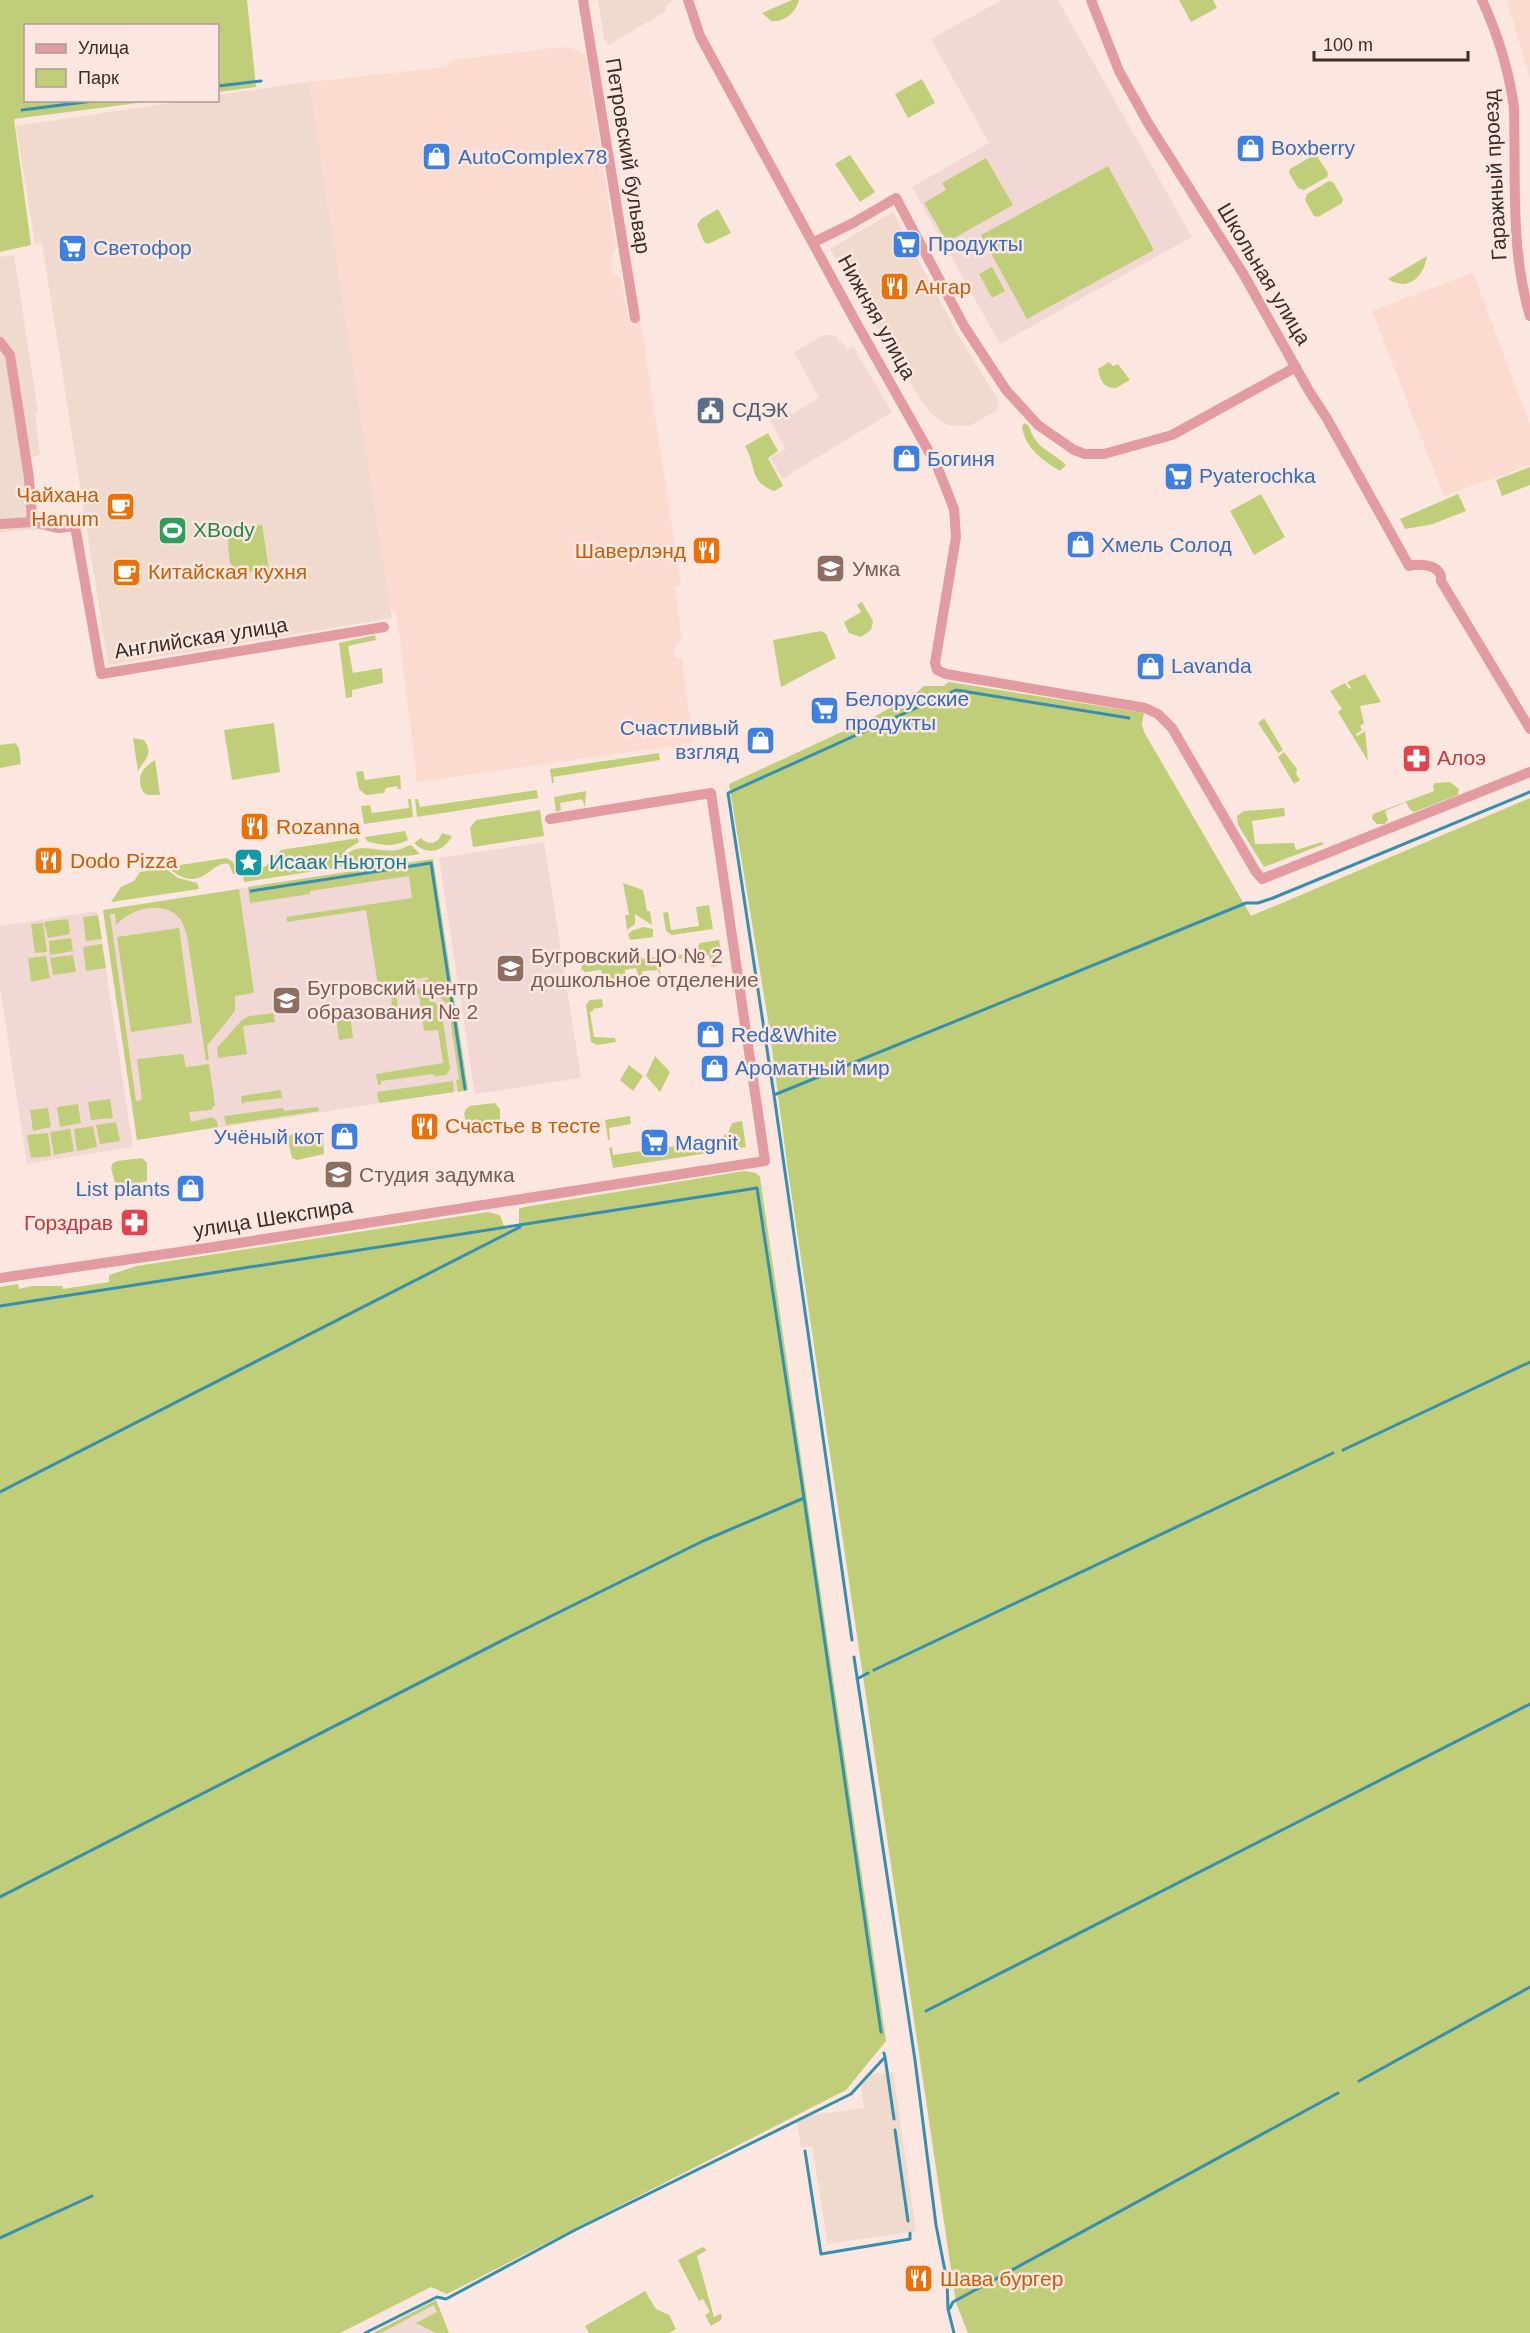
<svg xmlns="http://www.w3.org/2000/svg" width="1530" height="2333" viewBox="0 0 1530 2333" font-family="Arial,sans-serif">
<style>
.commercial{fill:#efdacd}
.built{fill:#fbdacf}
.education{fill:#f1d8d4}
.green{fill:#c1ce79}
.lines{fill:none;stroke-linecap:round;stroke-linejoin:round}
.stream{stroke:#378faf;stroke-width:3}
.minor{stroke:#e19ba1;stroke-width:10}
.labels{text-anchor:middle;stroke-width:5;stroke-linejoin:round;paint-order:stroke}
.shop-label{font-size:21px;fill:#366cbe;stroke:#fbe7e0;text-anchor:start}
.street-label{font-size:21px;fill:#3a2e29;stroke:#fbe7e0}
.food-label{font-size:21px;fill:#c56008;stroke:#fbe7e0;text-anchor:start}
.service-label{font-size:21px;fill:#4e5e75;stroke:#fbe7e0;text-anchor:start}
.leisure-label{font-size:21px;fill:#27864d;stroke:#fbe7e0;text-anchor:start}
.education-label{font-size:21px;fill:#785e54;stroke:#fbe7e0;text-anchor:start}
.health-label{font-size:21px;fill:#be3a42;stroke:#fbe7e0;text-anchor:start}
.culture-label{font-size:21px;fill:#0d838f;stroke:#fbe7e0;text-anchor:start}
</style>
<rect width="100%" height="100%" fill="#fbe7e0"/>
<!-- commercial -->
<path class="commercial" d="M598,0H673L666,6V11L609,45L604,39Z
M309,82L392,618L108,665L42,243L35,244L16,126L184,101L218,100V95Z
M893,212L956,331L999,402L996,411L969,426L948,425L934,416L923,404L830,249Z
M14,255L38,412L35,414L40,454L30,459L41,529L0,532V257Z
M893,2072L916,2231L828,2244L812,2146L801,2148L797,2121L807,2116L864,2108L861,2086L872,2074Z"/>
<!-- built -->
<path class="built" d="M1507,0H1530V77L1529,76Z
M566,47L585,55L616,248L611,256L613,273L621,278L628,319L640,318L681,585L675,586L682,640L673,648L676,658H682L693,743L417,782L399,631L395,609H390L309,82L447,67V63L457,59Z
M1473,273L1530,424V465L1444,496L1372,311Z"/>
<!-- education -->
<path class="education" d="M1002,0H1058L1192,237L1000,344L912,187L989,143L931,39Z
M824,335H834L848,349L853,347L892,412L782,479L770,458L786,449L770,421L789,410L792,414L819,398L794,352Z
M544,842L581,1078L475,1094L439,858Z
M433,859L468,1090L137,1140L103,910Z
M97,911L133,1147L27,1164L0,988V926Z
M436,2300L449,2333H373Z"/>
<!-- green -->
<path class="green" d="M0,0H247L256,87L218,92V26H26V100L153,101L14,119L31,245L0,252Z
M792,0H799C796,12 784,23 771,21L762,13Z
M1179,0H1213L1217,8L1191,22Z
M922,79L935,103L908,118L895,94Z
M850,155L875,192L860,202L835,164Z
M1314,155L1317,156L1328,173L1327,177L1304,190L1298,188L1289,173L1290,169Z
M986,158L1013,205L947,242L924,203L946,190L942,183Z
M1108,166L1154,250L1027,319L981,235Z
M1329,181L1333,182L1343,199L1342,203L1318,217L1314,216L1305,200L1307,194Z
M718,209L731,233L708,244L704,242L697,225L701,219Z
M1427,256C1424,277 1408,292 1388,279Z
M992,267L1005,291L992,298L979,274Z
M1109,362L1113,366L1118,364L1130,380L1116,388C1103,388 1100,380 1098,369Z
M1025,423L1029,426C1036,450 1051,450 1066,465L1060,471C1043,461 1024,447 1022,426Z
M768,433L778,451L768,458L783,486L774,491C748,481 757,466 745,446Z
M1530,467V485L1502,496L1496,480Z
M1261,494L1285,537L1254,555L1230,511Z
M1458,494L1466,511L1433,524L1405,529L1400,519Z
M262,525L269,569C223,577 231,569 227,528Z
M862,602L873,621L871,630L861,637L849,633L844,622L861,612L857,605Z
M821,631L826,634L836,658L781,687L773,640Z
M375,635L376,640L348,646L353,673L382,668L383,683L352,690V697L346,698L339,643Z
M1365,674L1381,702L1360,706L1364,723L1360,726L1362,730L1356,734L1357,736L1365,731L1368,761L1338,712L1342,709L1330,691L1345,683L1349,689L1351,688L1347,682Z
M949,682L1144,713L1142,724L1144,732L1251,916L1530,798V2333H968L956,2303L787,1164L769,1026L729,784L874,717L917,692L924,686H944Z
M1264,718L1283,750L1278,753L1258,723Z
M274,723L280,772L232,780L224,730Z
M133,738L144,740C154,754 145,759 138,771Z
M15,743L19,748L21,764L0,768V745Z
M1284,752L1297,769L1296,774L1300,780L1294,784L1278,757Z
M659,753L660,760L553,777L554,783H552L550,769Z
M155,760L160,795H148L143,792C136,777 142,768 155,760Z
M363,771L365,780L400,775L401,789H398L397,786L386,788L384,793L366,795L359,789L356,772Z
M1450,782L1459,789L1458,795L1414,812L1410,810L1406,802L1385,811L1388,820L1385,824H1377L1372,819L1373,814L1434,791L1433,786L1435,783Z
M537,790L538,798L417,817L415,799H418L420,807Z
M586,791L585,807L582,799L560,803L561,810L556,812L554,797Z
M408,799H411L413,817L364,824L361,806L370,805L372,813L409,808Z
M1284,808L1285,816L1252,821L1255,844L1294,843L1296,850L1322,842L1324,844L1264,867L1238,825L1237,816L1244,811Z
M540,810L544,836L473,847L470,828L476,820Z
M405,831L408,840C393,847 383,846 367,841L365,837Z
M442,833L452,836C444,852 427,856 414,843L421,838C429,846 438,844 442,833Z
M358,838L359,842L346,850L335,868L244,882L243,876L266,866L281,850Z
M411,845L420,854L339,867C351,836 374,854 397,850C402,849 407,846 411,845Z
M226,858L233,862L237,874H233L229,864C211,858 203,898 167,867Z
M433,859L468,1090L458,1092L456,1080L459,1079L448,1005L422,981L428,980V977L378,985L366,910L287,922L286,917L412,898L409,876L310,891V894L250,903L248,887Z
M165,868L178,878L197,883L199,889L111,902L121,887L134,881L140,872Z
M623,883L643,890L647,911H650L652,925L635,914V924L627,930L625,915H629Z
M239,889L254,993L235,996V1011L207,1046L209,1060H206L187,935C185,932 184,924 180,919C164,899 130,909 116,925L115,914H110L136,1101L142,1100L137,1059L183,1054L186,1067L209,1064L215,1105L211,1110L189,1112L191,1122L212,1117L217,1121L218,1127L137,1140L103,910Z
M709,905L713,929L672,935L666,931L663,913L668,912L671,930L699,926L696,907Z
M98,915L102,939L86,941L83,917Z
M68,919L70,934L48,938L44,922Z
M43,923L47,952L35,953L31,924Z
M644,927L653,929V937L630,940L628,934L633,930Z
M179,928L192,1023L131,1032L117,937Z
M71,938L73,951L50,955L49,941Z
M719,940L723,962L718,966L711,967L709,955L672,960V956L699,952L698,946L700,943Z
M102,944L106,968L86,971L83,947Z
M640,952L642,959L655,957V959H658L661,977L658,970L642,971L643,978L640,980L636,968L625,970V983L611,985L610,982L603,983L601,970L585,972L581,969L582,965L589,962V960Z
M73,955L76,972L53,975L50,958Z
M46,956L50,978L31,982L28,958Z
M419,988L441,1008L450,1069L446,1075L434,1076L433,1074L381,1081V1084L378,1085L376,1074L443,1063L438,1030L424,1031L419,994L397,997L398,1009L391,1010L392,992Z
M602,999L603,1007L593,1009V1011L590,1012L594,1037L615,1038L616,1042L597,1045L591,1042L586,1005L590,1000Z
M352,1011L350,1015L353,1038L339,1040L335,1012Z
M273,1013L275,1022L243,1026L247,1054L218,1058L217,1048L242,1020L249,1016Z
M655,1056L670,1072L660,1092L646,1076Z
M629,1065L643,1076L633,1091L620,1080Z
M453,1081L454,1092L379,1103L377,1092Z
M281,1090L282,1098L246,1102L242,1104L241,1096Z
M110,1099L113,1118L91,1120L88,1102Z
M495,1103L500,1109V1127L474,1133L469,1131L464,1114L466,1109L470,1106Z
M78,1104L81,1123L60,1127L57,1107Z
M318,1107L319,1111L226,1125L224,1116L283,1108L284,1111Z
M48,1108L51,1127L33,1131L30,1110Z
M630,1116L631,1124L609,1128L610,1140H608L605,1120Z
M742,1121L746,1147L613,1168L609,1148L612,1147L613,1155L717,1140L728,1133L732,1123Z
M116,1122L120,1141L100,1144L96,1125Z
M93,1126L97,1147L77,1151L74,1129Z
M70,1129L74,1151L54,1155L50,1132Z
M318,1130L323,1136L324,1154L297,1160L292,1158L288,1141L289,1136L294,1133Z
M48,1133L51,1156L31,1158L27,1135Z
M142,1158L147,1163V1181L121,1187L116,1186L111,1168L113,1163L117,1161Z
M744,1171L756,1173L760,1177L886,2041L846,2090L447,2294L431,2287L340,2333H0V1287L18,1284L19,1289L32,1286H62L63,1289L109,1282V1275L137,1266L488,1212L500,1215L505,1229L519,1227V1209L524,1207Z
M703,2247L707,2250L697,2256L714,2317L720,2314L722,2316L721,2320L711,2326L705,2315L710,2312L703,2299L699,2301L678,2260Z
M645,2291L656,2309L669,2315L676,2329L669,2333H589L585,2326Z
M436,2300L449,2333H436L416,2323L437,2312L434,2305L381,2333H373Z"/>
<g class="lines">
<!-- stream -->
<path class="stream" d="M218,86L261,81
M22,110L101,100
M251,891L431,863L465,1089
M774,1095L1246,903H1258L1273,898L1530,792
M0,1306L757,1188L804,1498L881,2032
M1343,1450L1530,1362
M0,1492L520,1227
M852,1640L774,1095L728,793L956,690L1129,718
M854,1657L915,2060L936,2225L947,2281L948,2309L954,2333
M874,1670L1333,1453
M857,1679L868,1673
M0,1897L513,1635L703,1541L804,1498
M926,2011L1530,1704
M885,2057L894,2119
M1359,2081L1530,1987
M895,2130L908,2221
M805,2151L821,2254L910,2239V2233
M0,2238L92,2196
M950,2308L953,2302L1338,2093
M365,2333L437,2297L446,2299L575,2230L851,2094L885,2057L884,2053"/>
<!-- minor -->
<path class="minor" d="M583,0L635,318
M688,0L700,36L853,317L937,466L954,509L956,537L935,663L937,670L946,674L1145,708L1158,714L1172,728L1256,872L1262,879L1530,772
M1091,0L1119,71L1148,123L1244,275L1309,391L1326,417L1409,566C1421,563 1443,565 1441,581L1530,729
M1482,0C1498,35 1509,70 1514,108C1516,177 1510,250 1530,316
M814,242L853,223L896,198L964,326L1006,390L1038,425L1074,450L1085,454H1104L1172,435L1296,367
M0,342L10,355L29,478L32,522
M0,524L32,522L59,528L75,526L101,674L384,627
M0,1278L207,1248L765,1161L711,793L550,819"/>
</g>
<!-- icons -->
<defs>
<symbol id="shop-square" viewBox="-11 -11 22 22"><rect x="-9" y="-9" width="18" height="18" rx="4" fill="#3f7fe0" stroke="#fbe7e0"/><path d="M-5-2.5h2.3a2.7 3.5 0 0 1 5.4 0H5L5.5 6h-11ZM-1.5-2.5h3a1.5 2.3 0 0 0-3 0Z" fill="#fff"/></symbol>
<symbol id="supermarket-square" viewBox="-11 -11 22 22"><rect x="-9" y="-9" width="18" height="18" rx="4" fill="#3f7fe0" stroke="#fbe7e0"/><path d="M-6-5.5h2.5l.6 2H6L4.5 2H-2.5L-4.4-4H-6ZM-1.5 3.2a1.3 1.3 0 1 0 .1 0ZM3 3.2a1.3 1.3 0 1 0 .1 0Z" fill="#fff"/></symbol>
<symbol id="restaurant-square" viewBox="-11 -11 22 22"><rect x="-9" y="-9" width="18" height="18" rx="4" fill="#e8710a" stroke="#fbe7e0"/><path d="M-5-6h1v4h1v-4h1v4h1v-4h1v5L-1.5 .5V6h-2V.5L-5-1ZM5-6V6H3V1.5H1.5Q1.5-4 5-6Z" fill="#fff"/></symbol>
<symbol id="civic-square" viewBox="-11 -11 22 22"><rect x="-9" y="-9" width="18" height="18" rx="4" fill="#5c6f8a" stroke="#fbe7e0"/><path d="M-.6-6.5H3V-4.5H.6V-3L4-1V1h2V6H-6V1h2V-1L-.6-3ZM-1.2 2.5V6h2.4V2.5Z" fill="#fff"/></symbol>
<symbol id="cafe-square" viewBox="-11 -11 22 22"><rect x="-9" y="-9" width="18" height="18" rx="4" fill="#e8710a" stroke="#fbe7e0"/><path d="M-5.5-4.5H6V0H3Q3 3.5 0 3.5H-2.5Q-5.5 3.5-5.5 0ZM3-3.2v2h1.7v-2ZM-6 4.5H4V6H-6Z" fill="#fff"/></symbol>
<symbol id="stadium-square" viewBox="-11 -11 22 22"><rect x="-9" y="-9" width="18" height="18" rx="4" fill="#2e9e5b" stroke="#fbe7e0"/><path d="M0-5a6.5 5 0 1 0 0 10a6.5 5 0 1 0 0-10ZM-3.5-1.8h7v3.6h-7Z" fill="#fff"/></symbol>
<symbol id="school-square" viewBox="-11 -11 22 22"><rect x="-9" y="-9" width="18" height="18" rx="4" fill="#8d6e63" stroke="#fbe7e0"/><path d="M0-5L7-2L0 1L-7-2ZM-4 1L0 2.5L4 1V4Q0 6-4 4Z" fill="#fff"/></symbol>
<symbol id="pharmacy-square" viewBox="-11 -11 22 22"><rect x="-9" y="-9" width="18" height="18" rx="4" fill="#e0444e" stroke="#fbe7e0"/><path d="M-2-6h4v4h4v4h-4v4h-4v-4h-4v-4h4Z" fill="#fff"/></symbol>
<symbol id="sight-square" viewBox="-11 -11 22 22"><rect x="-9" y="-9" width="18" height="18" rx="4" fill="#0f9aa8" stroke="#fbe7e0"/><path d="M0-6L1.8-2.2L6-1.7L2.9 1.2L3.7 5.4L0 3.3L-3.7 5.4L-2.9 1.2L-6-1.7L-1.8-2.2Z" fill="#fff"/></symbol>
</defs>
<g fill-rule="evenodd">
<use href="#shop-square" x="1234" y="132" width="33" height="33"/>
<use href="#shop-square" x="420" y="140" width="33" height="33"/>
<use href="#supermarket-square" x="890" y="228" width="33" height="33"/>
<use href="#supermarket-square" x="56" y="232" width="33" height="33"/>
<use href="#restaurant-square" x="878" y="270" width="33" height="33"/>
<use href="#civic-square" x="694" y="394" width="33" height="33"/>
<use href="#shop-square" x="890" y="442" width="33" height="33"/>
<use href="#supermarket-square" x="1162" y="460" width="33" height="33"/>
<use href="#cafe-square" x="104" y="490" width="33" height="33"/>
<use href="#stadium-square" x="156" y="514" width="33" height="33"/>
<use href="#shop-square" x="1064" y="528" width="33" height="33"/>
<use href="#restaurant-square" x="690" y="534" width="33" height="33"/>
<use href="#school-square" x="814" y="552" width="33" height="33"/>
<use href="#cafe-square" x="110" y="556" width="33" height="33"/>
<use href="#shop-square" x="1134" y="650" width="33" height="33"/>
<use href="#supermarket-square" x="808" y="694" width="33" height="33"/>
<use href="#shop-square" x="744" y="724" width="33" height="33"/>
<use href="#pharmacy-square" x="1400" y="742" width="33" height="33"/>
<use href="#restaurant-square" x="238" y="810" width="33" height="33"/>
<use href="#restaurant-square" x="32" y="844" width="33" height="33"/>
<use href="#sight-square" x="232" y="846" width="33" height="33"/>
<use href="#school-square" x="494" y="952" width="33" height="33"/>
<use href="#school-square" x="270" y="984" width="33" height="33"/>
<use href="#shop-square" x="694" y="1018" width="33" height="33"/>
<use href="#shop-square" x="698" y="1052" width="33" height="33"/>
<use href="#restaurant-square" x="408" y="1110" width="33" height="33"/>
<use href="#shop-square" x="328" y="1120" width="33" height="33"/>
<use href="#supermarket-square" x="638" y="1126" width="33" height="33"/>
<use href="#school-square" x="322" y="1158" width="33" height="33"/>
<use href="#shop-square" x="174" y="1172" width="33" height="33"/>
<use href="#pharmacy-square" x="118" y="1206" width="33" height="33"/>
<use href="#restaurant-square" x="902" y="2262" width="33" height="33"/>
</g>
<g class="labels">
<!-- shop labels -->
<g class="shop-label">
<text x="1271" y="155">Boxberry</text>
<text x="458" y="164">AutoComplex78</text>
<text x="928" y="251">Продукты</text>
<text x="93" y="255">Светофор</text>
<text x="927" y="466">Богиня</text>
<text x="1199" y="483">Pyaterochka</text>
<text x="1101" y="552">Хмель Солод</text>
<text x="1171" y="673">Lavanda</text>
<text x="845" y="706">Белорусские<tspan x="845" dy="24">продукты</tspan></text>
<text x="739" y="735" text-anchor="end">Счастливый<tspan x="739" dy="24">взгляд</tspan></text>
<text x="731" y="1042">Red&amp;White</text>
<text x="735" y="1075">Ароматный мир</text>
<text x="324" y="1144" text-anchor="end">Учёный кот</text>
<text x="675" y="1150">Magnit</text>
<text x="170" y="1196" text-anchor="end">List plants</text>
</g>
<!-- street labels -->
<g class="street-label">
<text transform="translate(628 156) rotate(81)" y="7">Петровский бульвар</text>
<text transform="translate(1495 175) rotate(-93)" y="7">Гаражный проезд</text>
<text transform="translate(1264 274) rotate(59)" y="7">Школьная улица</text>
<text transform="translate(877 317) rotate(61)" y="7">Нижняя улица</text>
<text transform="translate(201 638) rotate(-9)" y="7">Английская улица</text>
<text transform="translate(273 1218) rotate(-9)" y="7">улица Шекспира</text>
</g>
<!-- food labels -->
<g class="food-label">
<text x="915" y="294">Ангар</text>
<text x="99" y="502" text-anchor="end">Чайхана<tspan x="99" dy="24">Hanum</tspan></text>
<text x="686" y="558" text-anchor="end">Шаверлэнд</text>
<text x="148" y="579">Китайская кухня</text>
<text x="276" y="834">Rozanna</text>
<text x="70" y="868">Dodo Pizza</text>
<text x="445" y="1133">Счастье в тесте</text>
<text x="940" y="2286">Шава бургер</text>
</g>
<!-- service labels -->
<g class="service-label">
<text x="732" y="417">СДЭК</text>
</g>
<!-- leisure labels -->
<g class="leisure-label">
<text x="193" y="537">XBody</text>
</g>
<!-- education labels -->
<g class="education-label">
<text x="852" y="576">Умка</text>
<text x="531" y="963">Бугровский ЦО № 2<tspan x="531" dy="24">дошкольное отделение</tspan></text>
<text x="307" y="995">Бугровский центр<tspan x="307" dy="24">образования № 2</tspan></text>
<text x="359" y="1182">Студия задумка</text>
</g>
<!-- health labels -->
<g class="health-label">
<text x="1437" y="765">Алоэ</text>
<text x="113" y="1230" text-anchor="end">Горздрав</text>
</g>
<!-- culture labels -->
<g class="culture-label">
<text x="269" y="869">Исаак Ньютон</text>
</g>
</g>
<!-- legend -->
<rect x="24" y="24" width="195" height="78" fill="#fbe7e0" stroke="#ae9d97" stroke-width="1.5"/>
<rect x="36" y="44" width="30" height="9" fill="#e19ba1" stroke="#ae9d97" stroke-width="1.5"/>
<text x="78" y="54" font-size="18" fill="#3a2e29">Улица</text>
<rect x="36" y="69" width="30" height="18" fill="#c1ce79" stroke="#ae9d97" stroke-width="1.5"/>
<text x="78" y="84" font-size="18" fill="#3a2e29">Парк</text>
<!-- scale -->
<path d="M1314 51v9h154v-9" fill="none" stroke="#3a2e29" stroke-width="3"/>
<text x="1323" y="51" font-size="18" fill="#3a2e29" stroke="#fbe7e0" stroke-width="4.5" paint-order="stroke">100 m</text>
</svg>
